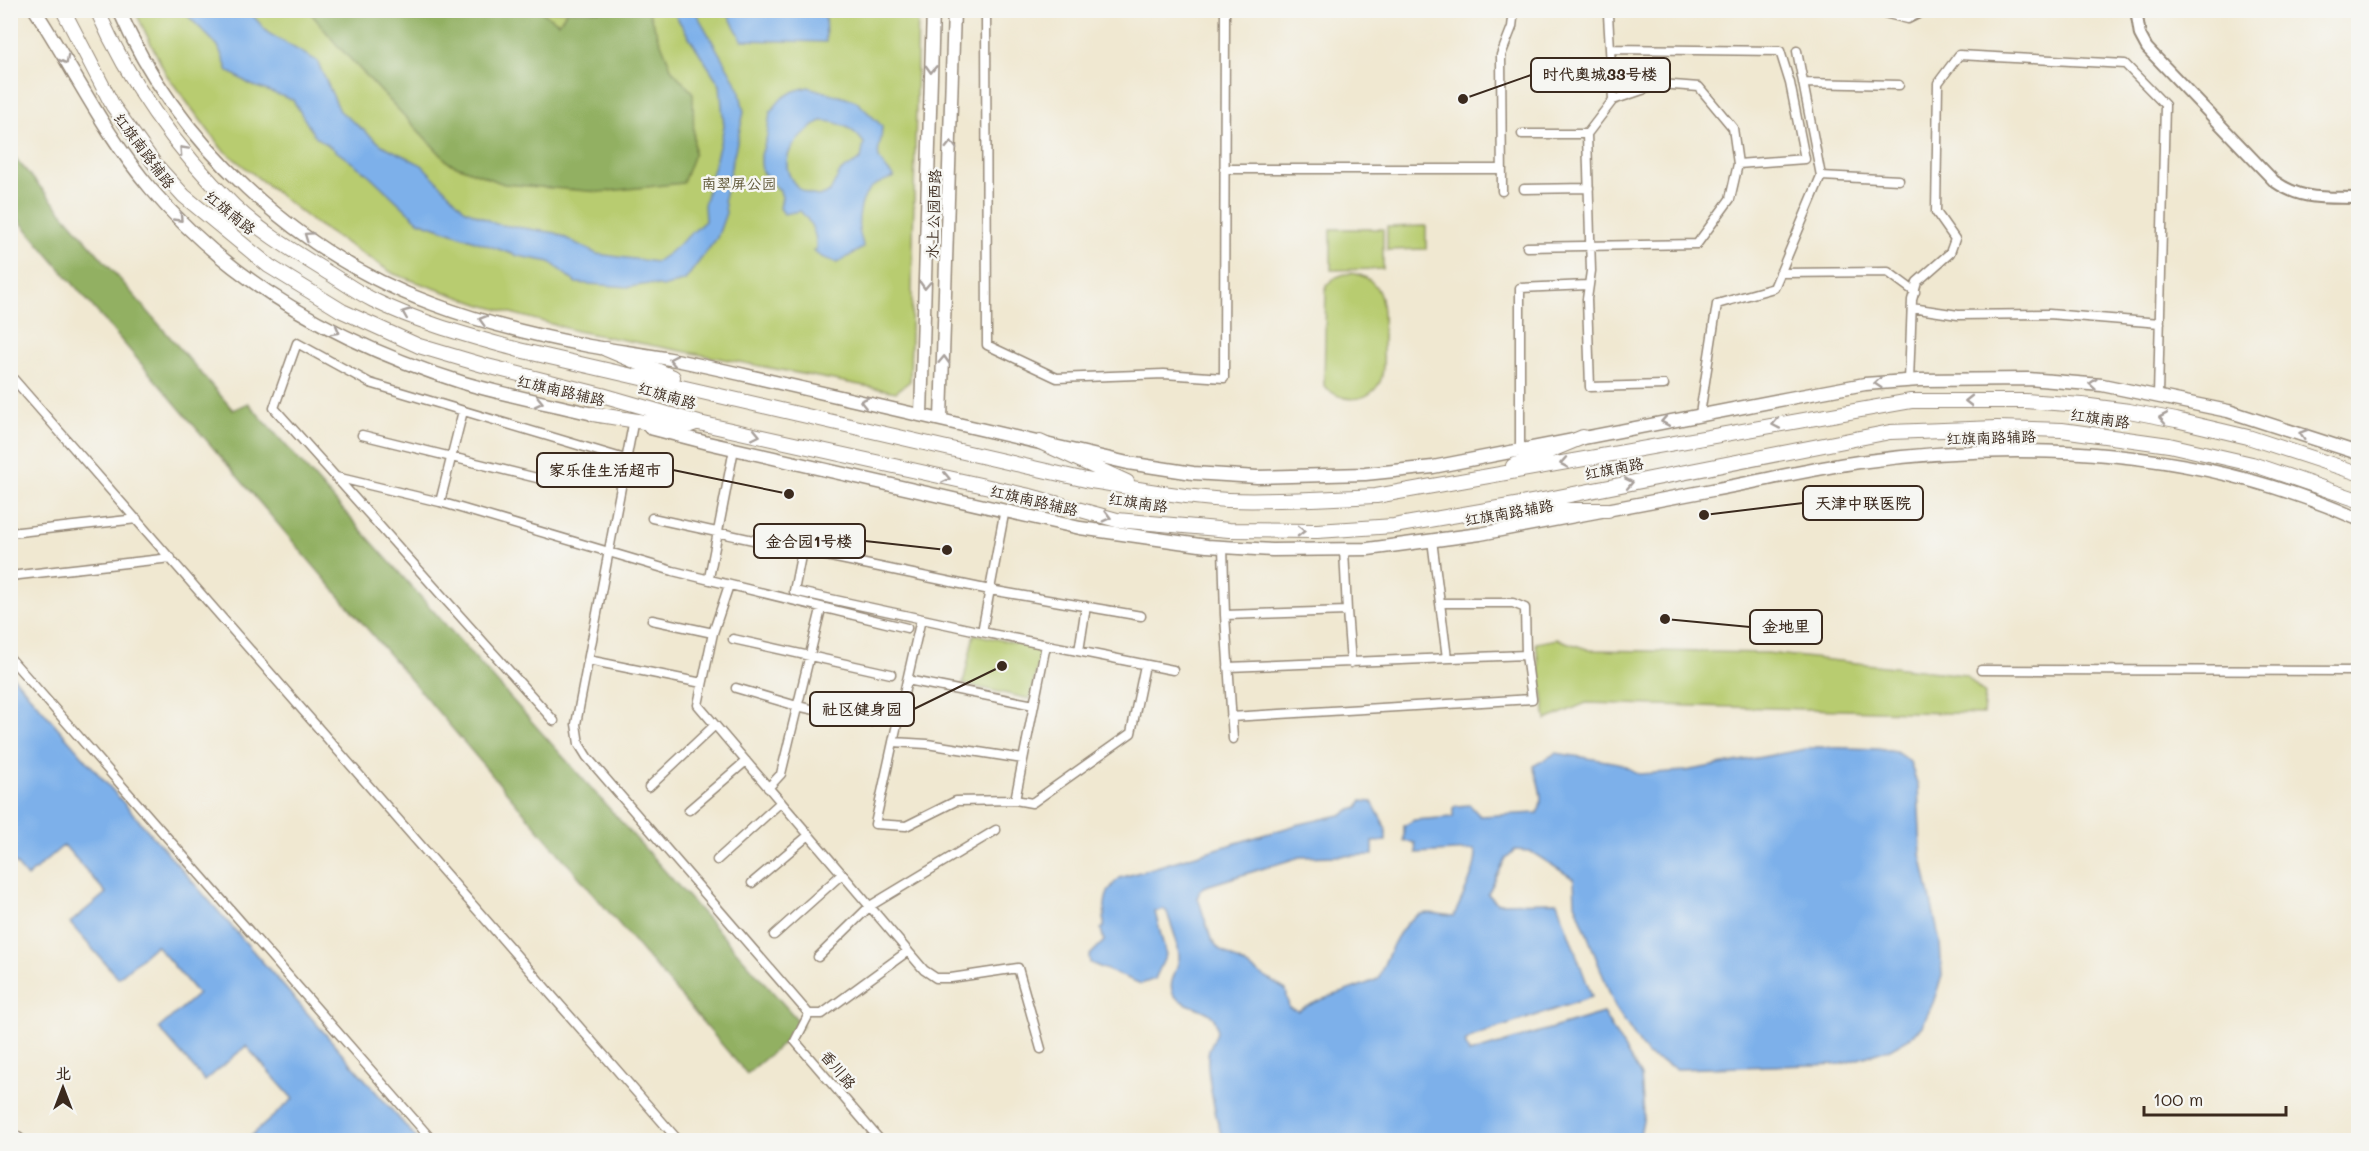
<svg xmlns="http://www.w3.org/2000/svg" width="2369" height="1151" viewBox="0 0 2369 1151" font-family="Mali,'LXGW WenKai TC',sans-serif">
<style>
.green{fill:#b8cc70;stroke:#7a7b47;stroke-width:1.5}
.forest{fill:#92b062;stroke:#666d40;stroke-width:1.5}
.water{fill:#7db0ea;stroke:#5c6d84;stroke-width:1.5;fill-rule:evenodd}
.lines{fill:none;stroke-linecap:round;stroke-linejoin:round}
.minor-casing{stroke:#968978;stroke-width:11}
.tertiary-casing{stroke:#968978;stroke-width:14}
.secondary-casing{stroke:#968978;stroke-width:15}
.trunk-casing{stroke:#968978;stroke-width:16}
.minor{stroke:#fff;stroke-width:8}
.tertiary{stroke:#fff;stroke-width:10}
.secondary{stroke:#fff;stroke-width:12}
.trunk{stroke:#fff;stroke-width:14}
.oneway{stroke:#a79f9a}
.labels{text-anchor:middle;stroke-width:5;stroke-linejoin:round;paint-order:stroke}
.street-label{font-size:15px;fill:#3b2a1e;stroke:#f6f6f2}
.park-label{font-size:15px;fill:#5a5232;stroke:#f6f6f2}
.leader{fill:none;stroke:#3b2a1e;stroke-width:2}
.callout-dot{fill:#3b2a1e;stroke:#f6f6f2;stroke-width:2}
.callout{fill:#f6f6f2;stroke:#3b2a1e;stroke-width:2}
.callout-label{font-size:16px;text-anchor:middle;font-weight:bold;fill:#3b2a1e}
</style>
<rect width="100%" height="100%" fill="#f6f6f2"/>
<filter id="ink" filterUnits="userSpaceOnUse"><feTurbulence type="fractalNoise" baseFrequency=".0167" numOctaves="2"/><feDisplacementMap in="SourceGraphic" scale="12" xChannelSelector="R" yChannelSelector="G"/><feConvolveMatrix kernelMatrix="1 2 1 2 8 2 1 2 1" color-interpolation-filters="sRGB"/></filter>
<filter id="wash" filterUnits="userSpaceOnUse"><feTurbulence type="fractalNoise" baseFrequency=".008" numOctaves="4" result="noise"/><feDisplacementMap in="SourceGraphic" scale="24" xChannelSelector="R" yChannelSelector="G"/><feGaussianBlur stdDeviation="1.35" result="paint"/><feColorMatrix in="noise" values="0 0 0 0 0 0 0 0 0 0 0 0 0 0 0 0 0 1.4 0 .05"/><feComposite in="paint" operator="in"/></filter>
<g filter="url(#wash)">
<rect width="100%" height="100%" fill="#f0e8d1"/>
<!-- green -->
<path class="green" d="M135,11H918L910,381L896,392L577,331L482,305L394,274L313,222L222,149L166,74Z
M1426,226V249L1387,250V227Z
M1331,229H1383V269L1331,270Z
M1351,273C1389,278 1383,315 1383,345C1383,356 1385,371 1380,382C1367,405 1340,402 1324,386L1326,286C1332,278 1341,274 1351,273Z
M974,634L1041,649L1030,699L963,684Z
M1557,639L1590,650L1767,653L1965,675L1985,694L1983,714L1586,703L1546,720L1536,643Z"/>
<!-- forest -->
<path class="forest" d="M309,11H540L559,23L567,11H648L672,70L693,93L694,154L683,183L600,192L504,184L449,163L337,45Z
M10,152L233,410L248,403L803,1026L747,1074L11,211Z"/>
<!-- water -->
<path class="water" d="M183,11H249L268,33L317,61L340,111L382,145L422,165L464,209L496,224L556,233L597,254L656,262L669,253L705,221L704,205L724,127L720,85L675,15V11H695L739,88L744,112L724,198L726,213L717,238L685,280L663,287L649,284L629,287L576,283L550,262L518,256L418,221L369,175L314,135L293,100L251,85L228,71L218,46Z
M726,11H825L826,42L742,40Z
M808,87L856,101L882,126C882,156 868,150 894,177C887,180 878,183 872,187C861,196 856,221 860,234C861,239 863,242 863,248L837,263C827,258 820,259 813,250H816C818,235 810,220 800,211L784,214L780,208L782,197L780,191L762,172L761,163V155L767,136L770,112L782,98L794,91ZM821,121C839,121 854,129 864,143L861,159L840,172L830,192L818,196C794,193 779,169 792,147C799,136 811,128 821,121Z
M11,674L418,1140H255L251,1136L293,1099L246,1046L205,1081L159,1028L198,994L156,945L118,978L70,923L106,893L64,845L27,877L11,858Z
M1817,747L1878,749L1896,752L1910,762L1918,786L1921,854L1940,942L1942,976L1933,1003L1922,1026L1911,1037L1890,1049L1842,1064L1677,1069L1647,1055L1615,1007L1575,903L1574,879L1530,851L1515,850L1506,858L1488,894L1497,903L1557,902L1592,997L1474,1036L1465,1042L1469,1053L1603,1013L1641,1076L1644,1115L1639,1140H1223C1217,1123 1204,1067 1209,1050C1211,1042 1218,1037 1217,1028C1215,1005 1186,1010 1175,996C1165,984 1179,970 1179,957C1179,942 1171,926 1167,912L1163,909L1155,912L1166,955L1155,979L1141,984L1090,963L1089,956L1104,941L1101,929L1104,927C1105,906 1102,892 1120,878L1296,825L1344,814L1347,811L1358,808L1361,801L1372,802L1386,828V841L1373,842V855L1300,857L1203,887L1199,892L1198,898L1211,939L1219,949L1286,990L1289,1008L1298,1011C1323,996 1351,991 1378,979C1386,960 1399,921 1421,914C1430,911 1444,916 1454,916C1460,902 1480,864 1475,850L1416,853L1415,843L1404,841V826L1414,820L1453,817V808L1456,806L1470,805L1480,816L1537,813C1546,801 1537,779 1533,766L1556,753L1619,763L1639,774L1685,771Z"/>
</g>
<g filter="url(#ink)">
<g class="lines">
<defs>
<path id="minor" d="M986,10L987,345L1057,378L1164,374L1224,378L1225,10
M1872,10L1908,19L1926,10
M1608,15L1610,49
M1803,83L1899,85
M1522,134H1587
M1224,169H1502
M1821,176L1899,180
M1524,189L1589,188
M1502,191L1501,55L1512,27L1514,10
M1527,247L1697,244L1730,199L1738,164L1733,128L1699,87L1660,84L1613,100
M1780,273L1888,272L1915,292
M1912,308L1958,315L2049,314L2160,323
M10,375L678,1140
M1909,381L1912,300L1917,282L1950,253L1955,239L1936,212L1938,83L1959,55L2125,64L2165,105L2158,396
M1664,385L1590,387L1587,299L1591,271L1587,134L1613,100L1610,49L1780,51L1790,83L1805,159L1738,164
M1700,414L1717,304L1774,288L1821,176L1797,51
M633,424L576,724L579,744L587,757L809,1014H822L908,951
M362,435L545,480
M1520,451V288L1588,285
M336,477L440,502L673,571L907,628
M440,502L463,411
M652,518L795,549
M10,533L137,519
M1432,540L1447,658
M1223,547L1225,615L1347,611L1344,549
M10,576L171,558
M709,578L734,449
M729,585L713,633L698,705L924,970L936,978H951L1018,968L1041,1049
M1347,611L1351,663
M1225,615L1233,739
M1141,616L990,590L802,551L794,591L982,632L1173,670
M921,619L893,742L927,744L1023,759
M652,620L713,633
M982,632L1005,509
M733,639L891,674
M1079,651L1086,606
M10,658L432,1140
M588,660L702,683
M1228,667L1526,655L1525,608L1513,603H1440
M1981,670L2358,671
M907,680L1034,705
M736,688L797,706L871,722
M1231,717L1532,699L1526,655
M554,721L274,408L297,343L370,383L625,459
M893,742L875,824L906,826L956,801L1015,800L1046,645
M649,787L715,725
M768,788L781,774L821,609
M1015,800L1032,803L1131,733L1145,665
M689,810L746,761
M717,860L781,802
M752,883L809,835
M774,935L842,874
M818,957L870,906L996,830
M809,1014L795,1041L880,1140
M10,1131L22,1140"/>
<path id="tertiary" d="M2136,10L2140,35L2147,48L2274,181C2302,201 2326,197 2358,198"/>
<path id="secondary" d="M35,10C74,70 105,135 151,189C233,285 345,346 464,383C509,396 556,405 601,416
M119,10C175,142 299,255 433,304C483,323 537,336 589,346C616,351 643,354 670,359C696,364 723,370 749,376C876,404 1001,435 1128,463L1193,473L1257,477L1365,474L1433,467L1790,398L1865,384L1919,380L2028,379L2102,385L2228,411L2358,453
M921,415L933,10
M941,419L954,10
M650,428L708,443L1080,528L1207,546L1272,550L1368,549L1480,534C1557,519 1635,505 1712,490C1761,481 1810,469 1859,462C2027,439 2203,449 2358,519"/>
<path id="trunk" d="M63,10L113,106L154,163L184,196L269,266L342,311L419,346L483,365L602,395L699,423L1030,496L1117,520L1229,530L1317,531L1394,526L1549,499L1890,432L1997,428L2062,430L2169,445L2252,464L2358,500
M97,10C130,85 176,149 234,206C261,232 295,252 327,272C342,281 357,292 373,300C420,323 470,336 519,350L1086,480C1133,488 1180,497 1228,500C1277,502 1327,498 1376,496L1911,401H2025L2082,405L2129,411L2176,420L2248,437L2358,473
M606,349L673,377
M593,414L682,428L696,423
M1040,442L1127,482
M1513,466L1583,437
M1527,510H1608"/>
</defs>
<!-- minor casing -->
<use href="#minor" class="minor-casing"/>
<!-- tertiary casing -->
<use href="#tertiary" class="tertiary-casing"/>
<!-- secondary casing -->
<use href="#secondary" class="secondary-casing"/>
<!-- trunk casing -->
<use href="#trunk" class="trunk-casing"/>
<!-- minor -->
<use href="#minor" class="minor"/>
<!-- tertiary -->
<use href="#tertiary" class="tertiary"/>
<!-- secondary -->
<use href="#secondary" class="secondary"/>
<!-- trunk -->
<use href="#trunk" class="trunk"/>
</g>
<!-- one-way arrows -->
<defs><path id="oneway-chevron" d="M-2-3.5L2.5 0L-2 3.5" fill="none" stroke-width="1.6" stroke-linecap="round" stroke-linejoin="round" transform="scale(1.5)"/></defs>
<g class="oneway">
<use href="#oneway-chevron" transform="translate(65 60) rotate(61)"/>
<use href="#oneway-chevron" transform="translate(931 69) rotate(92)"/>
<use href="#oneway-chevron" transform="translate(951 145) rotate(-89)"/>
<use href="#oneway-chevron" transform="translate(183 150) rotate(-133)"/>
<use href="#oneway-chevron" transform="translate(179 218) rotate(46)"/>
<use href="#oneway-chevron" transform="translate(308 236) rotate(-145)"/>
<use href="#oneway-chevron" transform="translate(925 285) rotate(92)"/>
<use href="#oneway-chevron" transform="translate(406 313) rotate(-158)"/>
<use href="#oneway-chevron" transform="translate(483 320) rotate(-164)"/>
<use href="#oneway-chevron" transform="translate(336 331) rotate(29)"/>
<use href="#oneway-chevron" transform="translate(673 360) rotate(-169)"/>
<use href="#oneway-chevron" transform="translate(944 360) rotate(-88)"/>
<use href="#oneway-chevron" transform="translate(1878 383) rotate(175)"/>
<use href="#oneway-chevron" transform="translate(2093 384) rotate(-175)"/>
<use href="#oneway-chevron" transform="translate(1969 401) rotate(180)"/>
<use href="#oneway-chevron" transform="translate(539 402) rotate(13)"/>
<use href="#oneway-chevron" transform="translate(864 402) rotate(-167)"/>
<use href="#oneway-chevron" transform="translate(2163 418) rotate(-170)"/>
<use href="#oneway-chevron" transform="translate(1665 421) rotate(170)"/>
<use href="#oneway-chevron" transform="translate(1776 424) rotate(169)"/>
<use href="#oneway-chevron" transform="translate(2303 434) rotate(-163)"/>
<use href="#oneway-chevron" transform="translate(756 435) rotate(12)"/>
<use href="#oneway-chevron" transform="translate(1564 463) rotate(170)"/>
<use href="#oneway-chevron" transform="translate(946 478) rotate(12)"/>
<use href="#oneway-chevron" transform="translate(1629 483) rotate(-11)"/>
<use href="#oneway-chevron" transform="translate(1107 517) rotate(15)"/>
<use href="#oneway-chevron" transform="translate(1301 531) rotate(1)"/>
</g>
</g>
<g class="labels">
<!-- street labels -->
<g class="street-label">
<text transform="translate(144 151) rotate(53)" y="5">红旗南路辅路</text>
<text transform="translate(230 213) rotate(39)" y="5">红旗南路</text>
<text transform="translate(934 214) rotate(-88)" y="5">水上公园西路</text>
<text transform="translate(561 391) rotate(13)" y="5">红旗南路辅路</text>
<text transform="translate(667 396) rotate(16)" y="5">红旗南路</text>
<text transform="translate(2100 419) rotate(8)" y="5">红旗南路</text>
<text transform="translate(1991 438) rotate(-2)" y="5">红旗南路辅路</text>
<text transform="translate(1614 469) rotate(-11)" y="5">红旗南路</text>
<text transform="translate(1034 501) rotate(13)" y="5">红旗南路辅路</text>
<text transform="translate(1138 503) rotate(8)" y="5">红旗南路</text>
<text transform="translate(1509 513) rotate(-10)" y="5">红旗南路辅路</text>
<text transform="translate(838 1070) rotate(50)" y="5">香川路</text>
</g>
<!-- park labels -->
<g class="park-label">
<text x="739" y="189">南翠屏公园</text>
</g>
</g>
<!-- callouts -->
<path class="leader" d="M1463 99L1531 75M789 494L673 470M1704 515L1803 503M947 550L865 541M1665 619L1750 627M1002 666L914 709"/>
<g class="callout-dot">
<circle cx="1463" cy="99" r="6"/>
<circle cx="789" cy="494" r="6"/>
<circle cx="1704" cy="515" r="6"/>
<circle cx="947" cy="550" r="6"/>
<circle cx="1665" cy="619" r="6"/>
<circle cx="1002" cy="666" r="6"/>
</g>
<g class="callout">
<rect x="1531" y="58" width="139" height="34" rx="6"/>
<rect x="537" y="453" width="136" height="34" rx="6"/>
<rect x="1803" y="486" width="120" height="34" rx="6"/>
<rect x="754" y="524" width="111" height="34" rx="6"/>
<rect x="1750" y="610" width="72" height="34" rx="6"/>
<rect x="810" y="692" width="104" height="34" rx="6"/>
</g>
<g class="callout-label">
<text x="1600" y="80">时代奥城33号楼</text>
<text x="605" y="476">家乐佳生活超市</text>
<text x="1863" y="509">天津中联医院</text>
<text x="809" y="547">金合园1号楼</text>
<text x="1786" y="632">金地里</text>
<text x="862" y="715">社区健身园</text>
</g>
<!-- margin -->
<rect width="2369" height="1151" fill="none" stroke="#f6f6f2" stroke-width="36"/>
<!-- north arrow -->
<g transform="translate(63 1088)" stroke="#f6f6f2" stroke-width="4.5" paint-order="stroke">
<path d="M0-4.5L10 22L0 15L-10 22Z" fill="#3b2a1e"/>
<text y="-9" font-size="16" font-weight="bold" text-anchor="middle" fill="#3b2a1e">北</text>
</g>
<!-- scale -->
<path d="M2144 1106v9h142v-9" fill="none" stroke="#3b2a1e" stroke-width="3"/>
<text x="2153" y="1106" font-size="18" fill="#3b2a1e" stroke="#f6f6f2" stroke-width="4.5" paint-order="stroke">100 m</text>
</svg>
